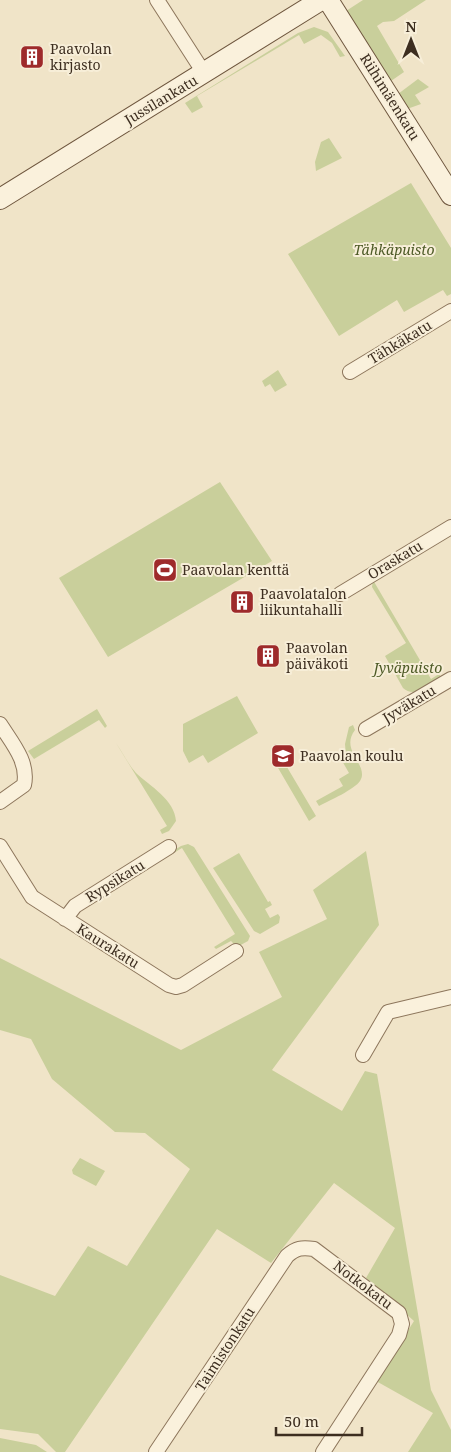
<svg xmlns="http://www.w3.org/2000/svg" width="451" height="1452" viewBox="0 0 451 1452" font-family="'Noto Serif',serif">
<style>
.green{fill:#c9cf9b}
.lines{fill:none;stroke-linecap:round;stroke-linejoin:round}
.street-casing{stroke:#8d765c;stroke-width:16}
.secondary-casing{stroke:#6f573f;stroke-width:22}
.street{stroke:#faf1dc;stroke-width:14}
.secondary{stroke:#faf1dc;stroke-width:20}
.labels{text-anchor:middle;stroke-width:4;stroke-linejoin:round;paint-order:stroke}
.poi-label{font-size:14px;fill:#3d2e20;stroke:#f7eed8;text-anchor:start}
.street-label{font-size:14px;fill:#3d2e20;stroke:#f7eed8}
.park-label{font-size:14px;font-style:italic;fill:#4d5a26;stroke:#f7eed8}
</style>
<rect width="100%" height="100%" fill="#f0e4c8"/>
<!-- green -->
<path class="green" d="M363,0H426L394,21L383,22L377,26L404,72L391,81L346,11Z
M314,27L328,32L345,56L340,57L332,43L321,35L304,44L299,35L197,96L203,107L192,113L185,103L298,33Z
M418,79L429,87L415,95L421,104L407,109L398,94Z
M329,138L342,158L316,171L315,162L321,142Z
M411,183L451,248V294L447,296L443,290L404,312L397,300L339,336L288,254Z
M278,370L287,385L275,392L270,384L265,387L262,381Z
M220,482L272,561L108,657L59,578Z
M373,580L431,679L439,674L441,677C430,684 415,699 403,688L385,656L406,643L372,587Z
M237,696L258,733L208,763L203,755L189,763L183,751V724Z
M97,709L107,726L105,728L99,720L34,759L28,751Z
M353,725L355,730C339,751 370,765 360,781C355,789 329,801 319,806L316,801L343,786L339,779L349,773L341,759L346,756L345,744L349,727Z
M116,743C123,753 128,764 136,773C150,786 175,800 176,821L169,831L162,834L160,830L167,826Z
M281,757L316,816L309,821L274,761Z
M188,844L194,847L250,936L248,941L237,947L231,941L216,949L214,947L235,934L182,848L152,866L151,864L181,846Z
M366,851L379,925L272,1070L342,1111L365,1071L377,1074L431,1390L451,1430V1452H408L433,1413L376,1381L414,1321L366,1278L395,1228L334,1183L271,1263L217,1229L65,1452H56L38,1434L0,1429V1275L55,1296L88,1246L127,1266L190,1169L145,1133L115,1132L52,1079L31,1039L0,1030V958L181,1050L282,997L259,952L327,919L313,890Z
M239,853L268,902L270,901L272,905L265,909L270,918L278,914L280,917L279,923L260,934L254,931L213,868Z
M80,1158L105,1171L96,1186L73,1174L72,1170Z
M0,1438L36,1445L47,1452H0Z"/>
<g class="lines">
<defs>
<path id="street" d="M157,0L204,73
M350,372L451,311
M340,594L451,527
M0,724C12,743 29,762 24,785L0,802
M366,729L451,679
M0,846L32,897L169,985L176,987L183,985L236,951
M65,919L75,906L169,847
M363,1055L388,1012L451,997
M156,1452L287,1256C296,1248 302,1247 314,1249L399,1313L402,1324L399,1335L323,1452"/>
<path id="secondary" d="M328,0L451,195
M0,199L321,0"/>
</defs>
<!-- street casing -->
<use href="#street" class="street-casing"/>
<!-- secondary casing -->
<use href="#secondary" class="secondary-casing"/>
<!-- street -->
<use href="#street" class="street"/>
<!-- secondary -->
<use href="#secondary" class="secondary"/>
</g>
<!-- icons -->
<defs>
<symbol id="building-square" viewBox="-11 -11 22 22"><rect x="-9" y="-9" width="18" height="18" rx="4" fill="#9e2a2b" stroke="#f7eed8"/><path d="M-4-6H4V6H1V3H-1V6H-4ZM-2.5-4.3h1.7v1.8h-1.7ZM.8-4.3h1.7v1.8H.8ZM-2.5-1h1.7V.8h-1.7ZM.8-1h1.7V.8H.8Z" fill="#fff"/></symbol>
<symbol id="stadium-square" viewBox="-11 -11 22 22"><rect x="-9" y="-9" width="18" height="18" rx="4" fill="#9e2a2b" stroke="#f7eed8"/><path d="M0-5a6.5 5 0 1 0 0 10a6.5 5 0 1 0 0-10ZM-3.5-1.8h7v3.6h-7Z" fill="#fff"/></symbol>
<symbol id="school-square" viewBox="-11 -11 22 22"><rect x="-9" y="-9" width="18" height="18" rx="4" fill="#9e2a2b" stroke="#f7eed8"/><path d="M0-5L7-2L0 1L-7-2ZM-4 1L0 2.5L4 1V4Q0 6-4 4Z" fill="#fff"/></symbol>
</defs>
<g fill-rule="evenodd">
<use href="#building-square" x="18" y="43" width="28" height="28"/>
<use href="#stadium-square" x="151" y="556" width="28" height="28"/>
<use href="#building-square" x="228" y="588" width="28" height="28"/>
<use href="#building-square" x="254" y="642" width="28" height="28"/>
<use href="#school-square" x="269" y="742" width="28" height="28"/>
</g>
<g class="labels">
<!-- poi labels -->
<g class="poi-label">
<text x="50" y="54">Paavolan<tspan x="50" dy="16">kirjasto</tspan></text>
<text x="182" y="575">Paavolan kenttä</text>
<text x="260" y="599">Paavolatalon<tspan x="260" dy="16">liikuntahalli</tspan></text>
<text x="286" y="653">Paavolan<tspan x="286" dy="16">päiväkoti</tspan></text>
<text x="300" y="761">Paavolan koulu</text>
</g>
<!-- street labels -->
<g class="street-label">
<text transform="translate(390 97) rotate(58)" y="5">Riihimäenkatu</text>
<text transform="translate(161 100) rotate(-31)" y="5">Jussilankatu</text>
<text transform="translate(400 342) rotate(-31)" y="5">Tähkäkatu</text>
<text transform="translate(395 560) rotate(-31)" y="5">Oraskatu</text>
<text transform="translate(409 704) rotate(-31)" y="5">Jyväkatu</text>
<text transform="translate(115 881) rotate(-32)" y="5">Rypsikatu</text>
<text transform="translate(108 946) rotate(32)" y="5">Kaurakatu</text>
<text transform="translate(363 1285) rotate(37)" y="5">Notkokatu</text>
<text transform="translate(225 1349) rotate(-57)" y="5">Taimistonkatu</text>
</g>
<!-- park labels -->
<g class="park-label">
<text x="394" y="255">Tähkäpuisto</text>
<text x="408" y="673">Jyväpuisto</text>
</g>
</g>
<!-- north arrow -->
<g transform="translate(411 40)" stroke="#f7eed8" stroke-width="4" paint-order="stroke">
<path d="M0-4L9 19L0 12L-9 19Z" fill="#3d2e20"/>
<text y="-8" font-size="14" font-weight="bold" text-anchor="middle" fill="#3d2e20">N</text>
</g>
<!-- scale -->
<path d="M276 1427v8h86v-8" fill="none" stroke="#3d2e20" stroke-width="2.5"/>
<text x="284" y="1427" font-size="15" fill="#3d2e20" stroke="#f7eed8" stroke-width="4" paint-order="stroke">50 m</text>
</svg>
